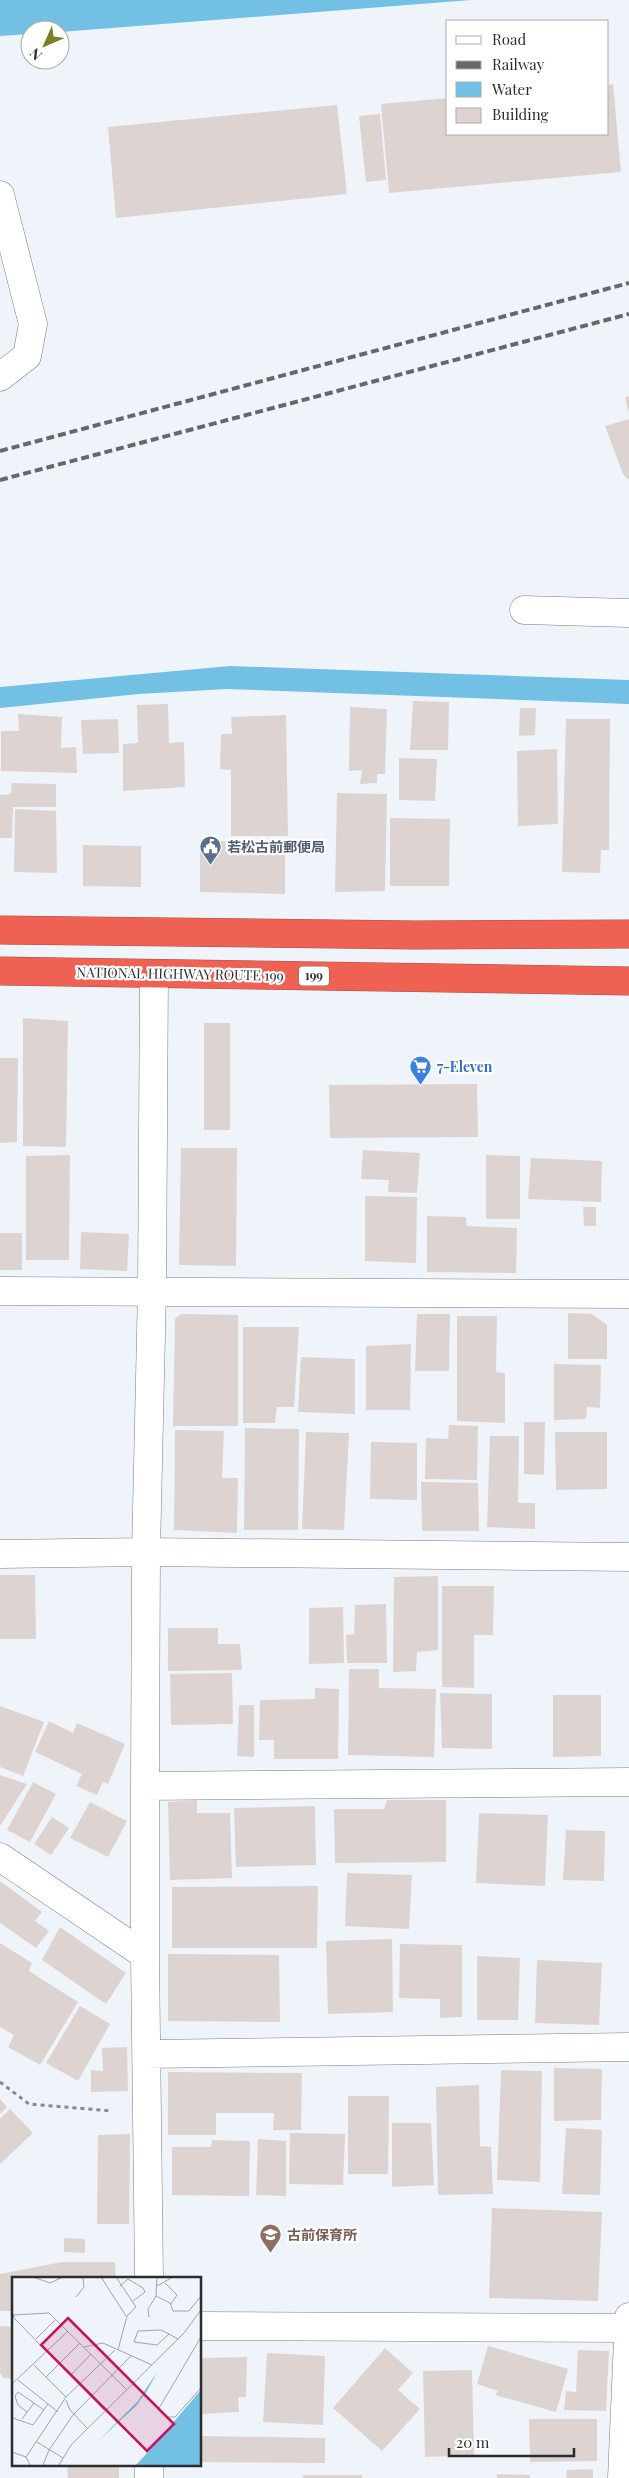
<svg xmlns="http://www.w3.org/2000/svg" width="629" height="2478" viewBox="0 0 629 2478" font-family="'Playfair Display','Noto Sans JP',serif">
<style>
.water{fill:#72c0e4}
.building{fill:#ddd4d2}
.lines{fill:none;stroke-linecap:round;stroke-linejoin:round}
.minor-casing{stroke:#797d83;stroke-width:29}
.highway-casing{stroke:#a94e46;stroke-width:29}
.path{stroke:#86898d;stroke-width:3;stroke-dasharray:4 4;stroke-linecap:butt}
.minor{stroke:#fff;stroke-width:28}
.highway{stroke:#ee6153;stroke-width:28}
.rail{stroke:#65686b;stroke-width:4;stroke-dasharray:8 4;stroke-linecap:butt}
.labels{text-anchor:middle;stroke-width:4.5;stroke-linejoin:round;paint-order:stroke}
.shield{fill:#fff;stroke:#6a6b6d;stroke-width:1}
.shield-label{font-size:12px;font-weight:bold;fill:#2a2c2e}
.service-label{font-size:14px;font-weight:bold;fill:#4e5e75;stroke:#fff;text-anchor:start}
.street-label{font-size:14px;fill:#2a2c2e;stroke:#fff}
.shop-label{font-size:14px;font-weight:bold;fill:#366cbe;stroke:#fff;text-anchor:start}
.education-label{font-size:14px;font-weight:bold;fill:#785e54;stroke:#fff;text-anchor:start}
.inset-road{fill:none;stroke:#a0a4a8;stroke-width:1}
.view{fill:#c2185b;fill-opacity:0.15;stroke:#c2185b;stroke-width:2.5}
.inset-edge{fill:none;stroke:#2a2c2e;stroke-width:2.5}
</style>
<rect width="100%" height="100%" fill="#eff4fa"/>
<!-- water -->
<path class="water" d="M0,0H471L60,32V30H30V34L0,36Z
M230,666L629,680V704L227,689L139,694L0,708V687Z"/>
<!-- building -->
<path class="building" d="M613,84L621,172L389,193L381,104L448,98V134H608V85Z
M337,105L347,194L116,218L108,127Z
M380,114L386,180L366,182L359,116Z
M629,396V411H628L625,397Z
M629,419V480L623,474L605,426Z
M413,701L449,702L448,750H410Z
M168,704L169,743L184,742L185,787L123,791V744L138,743L137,705Z
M350,707L387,709L385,774H377V783L360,784L362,770L349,771Z
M520,708H536L535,735L519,736Z
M18,714L62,717L61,748L76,747L77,773L1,771V731H19Z
M286,715L288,836H231V770L220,769L221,734H232L231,717Z
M118,719L119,753L83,754L81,720Z
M566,719H610L609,850H601L600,873L562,872Z
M557,749L558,824L518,826L517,751Z
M399,758L437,759L435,801L399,800Z
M12,783L56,784V807H13L12,838H0V795L11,794Z
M337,793L387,794L385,891L335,892Z
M15,809L56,811L57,873L14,872Z
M390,818L450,819L449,886H390Z
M200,841H285V894L200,892Z
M83,845L141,846V887L83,886Z
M23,1018L68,1021L66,1147L23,1146Z
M204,1023H230V1130H204Z
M0,1058H18L17,1142L0,1143Z
M477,1084L478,1137L330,1138L329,1085Z
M181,1148H237L236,1266L179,1265Z
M363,1150L420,1153L417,1193L388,1192L389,1180L361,1179Z
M70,1155L69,1260H26V1156Z
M486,1155L520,1156V1219H486Z
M531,1158L602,1161L601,1202L528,1199Z
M365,1196L417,1197L416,1263L365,1261Z
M583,1207H596V1226H584Z
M427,1216L466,1217L467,1226L517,1228L516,1273L427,1272Z
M81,1232L129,1234L127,1271L80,1269Z
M0,1233H22V1270H0Z
M568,1313L592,1314L607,1325V1359H568Z
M181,1314L238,1315V1426H173L175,1319Z
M417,1314H450L449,1371H415Z
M457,1316H497L496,1372L505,1373V1423L457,1421Z
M243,1327H299L294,1407H277L275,1423H243Z
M411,1344L410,1410H366V1346Z
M301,1357L355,1359V1414L298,1412Z
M554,1364L601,1365L600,1408L587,1407L586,1419L554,1420Z
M524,1422H545L544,1475L524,1474Z
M449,1425L478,1426L477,1480L425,1479L426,1438L448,1439Z
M245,1428L299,1429L298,1530H244Z
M175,1430L224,1431L222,1478H238L237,1533L174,1530Z
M306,1432L349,1433L344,1530L302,1529Z
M555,1432H607V1489L556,1490Z
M490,1436H519L518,1503H535V1529L487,1527Z
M371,1442L417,1443V1500L370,1499Z
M421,1482L478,1483L479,1531H422Z
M0,1575H35L36,1639H0Z
M438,1576V1650L417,1652L416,1671L393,1672L394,1577Z
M442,1586H494L493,1635H474V1688L442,1687Z
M386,1604L387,1663H347L346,1635L354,1634L355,1605Z
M343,1607L344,1663L309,1664V1608Z
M168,1628H218V1644H240L242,1670L168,1671Z
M349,1669H379V1688L436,1689L434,1757L348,1755Z
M232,1673L233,1724L171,1725L170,1674Z
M315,1688L339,1689L338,1759H274V1740H259L260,1700L315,1699Z
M440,1693L492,1694V1749L442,1748Z
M553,1695H601V1756L553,1757Z
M239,1705H254V1757L237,1756Z
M0,1706L44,1722L23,1776L0,1767Z
M49,1721L73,1733L77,1723L125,1744L108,1784L103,1782L97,1795L76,1786L82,1774L35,1752Z
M0,1775L27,1784L0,1826Z
M33,1782L56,1794L30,1842L7,1830Z
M197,1800V1813H230L232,1878L170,1880L168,1802Z
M387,1800H446V1862L335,1863L334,1809H384Z
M90,1802L127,1821L108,1857L70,1838Z
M315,1806L316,1865L236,1867L234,1808Z
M479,1813L548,1815L545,1886L476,1883Z
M52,1817L69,1828L51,1855L34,1844Z
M566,1830L605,1831L604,1881L563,1880Z
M347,1873L412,1875L409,1929L345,1926Z
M0,1881L42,1912L35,1921L49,1931L36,1948L0,1923Z
M318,1886L317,1948H172V1887Z
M60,1927L126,1973L106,2004L42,1960Z
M392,1939L393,2012L328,2014L326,1941Z
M0,1943L32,1963L29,1971L78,2002L40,2065L8,2047L14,2035L0,2027Z
M400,1944L462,1945V2017L440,2018V1999L399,1998Z
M168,1954L279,1955L280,2022L168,2021Z
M477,1956L520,1958L518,2020H477Z
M537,1960L602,1963L599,2025L535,2023Z
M80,2006L110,2024L78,2081L46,2063Z
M127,2047L128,2091L91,2092V2070L103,2071L102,2048Z
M554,2068L602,2069L601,2120L554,2121Z
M501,2070L542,2071L540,2182L497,2180Z
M168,2072L302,2073L301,2130H273L274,2113H216V2135H168Z
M479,2085L480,2146L491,2147L493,2194L438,2195L436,2087Z
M348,2096H389L388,2174H348Z
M0,2099L7,2107L0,2114Z
M10,2109L33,2133L0,2164V2119Z
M392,2123H431L434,2185L392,2187Z
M566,2128L602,2130L600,2195L562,2194Z
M290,2133L345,2134L343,2185L289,2184Z
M130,2134L129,2224H97L98,2135Z
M258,2139L286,2141V2196L256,2195Z
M212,2140L250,2141L249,2196L172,2195V2147H211Z
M492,2208L602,2212L598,2301L489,2298Z
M64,2238L85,2239V2253L64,2252Z
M62,2262H115L116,2278H14V2311H0V2274Z
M0,2326L14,2327V2379L3,2378L0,2372Z
M488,2346L568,2369L556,2412L495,2395L498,2391L477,2384Z
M385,2348L413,2373L398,2390L420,2409L382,2451L333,2408Z
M578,2350L609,2351L606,2411L564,2410L566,2391L576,2392Z
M267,2353L325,2356L323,2425L263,2422Z
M247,2357L246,2397H238L239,2412L200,2414V2358Z
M472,2370L474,2455L425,2457L423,2371Z
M529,2419H597V2461L530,2462Z
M200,2436L325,2438V2463L200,2462Z
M67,2464H119V2478H68Z
M593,2469V2478H566L567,2470Z
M497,2474L530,2475V2478H497Z
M303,2475H362V2478H303Z"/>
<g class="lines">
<defs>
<path id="minor" d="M0,195L33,324L27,356L0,377
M524,610L629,613
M0,1291L629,1294
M0,1554L146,1552L629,1557
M145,1786L629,1782
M0,1857L145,1955
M147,2054L629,2047
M149,2278L145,1955V1786L146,1552L152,1290L154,974
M200,2326L629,2328
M149,2478V2464
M622,2478L629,2317"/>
<path id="highway" d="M0,930L415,935L629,934
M0,971L629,981"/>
</defs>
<!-- minor casing -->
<use href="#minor" class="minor-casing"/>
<!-- highway casing -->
<use href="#highway" class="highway-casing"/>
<!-- path -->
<path class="path" d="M0,2082L29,2104L112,2111"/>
<!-- minor -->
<use href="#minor" class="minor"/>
<!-- highway -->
<use href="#highway" class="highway"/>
<!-- rail -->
<path class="rail" d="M0,451L629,283
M0,480L629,314"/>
</g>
<!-- icons -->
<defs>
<symbol id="civic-pin" viewBox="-11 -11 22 30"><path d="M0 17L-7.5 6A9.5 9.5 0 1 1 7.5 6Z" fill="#5c6f8a" stroke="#fff"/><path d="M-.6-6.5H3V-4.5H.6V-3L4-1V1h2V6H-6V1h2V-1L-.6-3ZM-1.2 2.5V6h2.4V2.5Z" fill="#fff"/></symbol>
<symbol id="supermarket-pin" viewBox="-11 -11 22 30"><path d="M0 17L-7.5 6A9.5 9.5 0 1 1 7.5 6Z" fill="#3f7fe0" stroke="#fff"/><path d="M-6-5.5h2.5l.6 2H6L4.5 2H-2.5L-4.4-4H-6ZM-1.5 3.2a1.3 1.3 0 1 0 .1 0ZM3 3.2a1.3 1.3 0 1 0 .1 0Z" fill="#fff"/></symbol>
<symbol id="school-pin" viewBox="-11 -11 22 30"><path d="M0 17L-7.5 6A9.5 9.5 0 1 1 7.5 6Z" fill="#8d6e63" stroke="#fff"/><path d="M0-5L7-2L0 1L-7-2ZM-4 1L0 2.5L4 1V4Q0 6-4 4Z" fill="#fff"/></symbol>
</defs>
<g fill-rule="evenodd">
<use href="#civic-pin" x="198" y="834" width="25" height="34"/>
<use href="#supermarket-pin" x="408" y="1054" width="25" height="34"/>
<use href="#school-pin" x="258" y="2222" width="25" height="34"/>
</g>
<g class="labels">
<!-- shield labels -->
<rect class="shield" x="299" y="966.5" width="30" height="19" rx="4"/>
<g class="shield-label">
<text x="314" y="980">199</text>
</g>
<!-- service labels -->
<g class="service-label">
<text x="227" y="852">若松古前郵便局</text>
</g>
<!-- street labels -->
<g class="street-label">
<text transform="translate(180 974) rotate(1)" y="5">NATIONAL HIGHWAY ROUTE 199</text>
</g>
<!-- shop labels -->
<g class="shop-label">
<text x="437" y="1072">7-Eleven</text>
</g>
<!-- education labels -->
<g class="education-label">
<text x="287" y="2240">古前保育所</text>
</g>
</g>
<!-- overview -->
<g transform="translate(12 2277)">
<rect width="189" height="189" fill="#eff4fa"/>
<path d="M145,95L135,114L124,129L86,164L126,124ZM189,113V188H124L136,175Z" fill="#72c0e4"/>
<path class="inset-road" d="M21,0L38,6L51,0M89,0L114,39M104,0L124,30L115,39L106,73M145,0L144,19L158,26L161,34H177L189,19M153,6L165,18L159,27M108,9L116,2L131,11L133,15L121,24M145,9L161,0M64,20L72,10L71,0M0,34L2,41L92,133M1,38L37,36L114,112M137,40L136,32L144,19M157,57L145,68L122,65L126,54L149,53L157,57L166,62M189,60L146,133L156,140H163L189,111M24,62L44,42M72,70L91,66L140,88M22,88L54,120M58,99L79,77M34,100L68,66M6,103L46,135M0,107L56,54M54,123L58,133L75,151M15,135L6,128L3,119L6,115L32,133M1,141L21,148L36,127M10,142L22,126M25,165L51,181M0,175L14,180L18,188M14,180L54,120L103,73M31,188L37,173L61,138L119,79M47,188L59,168L172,56L189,33"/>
<path class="view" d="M56,41L162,147L135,174L29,68Z"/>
<rect width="189" height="189" class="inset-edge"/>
</g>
<!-- legend -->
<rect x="446" y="20" width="162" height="115" fill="#ffffff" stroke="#aaabab"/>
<rect x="456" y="36" width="25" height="8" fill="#ffffff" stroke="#aaabab"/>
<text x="492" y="45" font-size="15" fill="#2a2c2e">Road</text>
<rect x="456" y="61" width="25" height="8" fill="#65686b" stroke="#aaabab"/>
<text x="492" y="70" font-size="15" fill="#2a2c2e">Railway</text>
<rect x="456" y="82" width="25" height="15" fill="#72c0e4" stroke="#aaabab"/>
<text x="492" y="95" font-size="15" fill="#2a2c2e">Water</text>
<rect x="456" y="108" width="25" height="15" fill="#ddd4d2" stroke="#aaabab"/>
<text x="492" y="120" font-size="15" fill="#2a2c2e">Building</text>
<!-- north arrow -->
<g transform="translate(45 45) rotate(225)"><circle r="24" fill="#ffffff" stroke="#aaabab"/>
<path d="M0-4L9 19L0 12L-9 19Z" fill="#7d7f28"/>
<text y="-8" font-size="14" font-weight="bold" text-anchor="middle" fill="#2a2c2e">N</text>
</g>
<!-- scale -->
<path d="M449 2448v8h125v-8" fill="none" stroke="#2a2c2e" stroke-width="2.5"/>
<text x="456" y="2448" font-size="15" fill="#2a2c2e" stroke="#ffffff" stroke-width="4" paint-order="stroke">20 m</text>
</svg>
